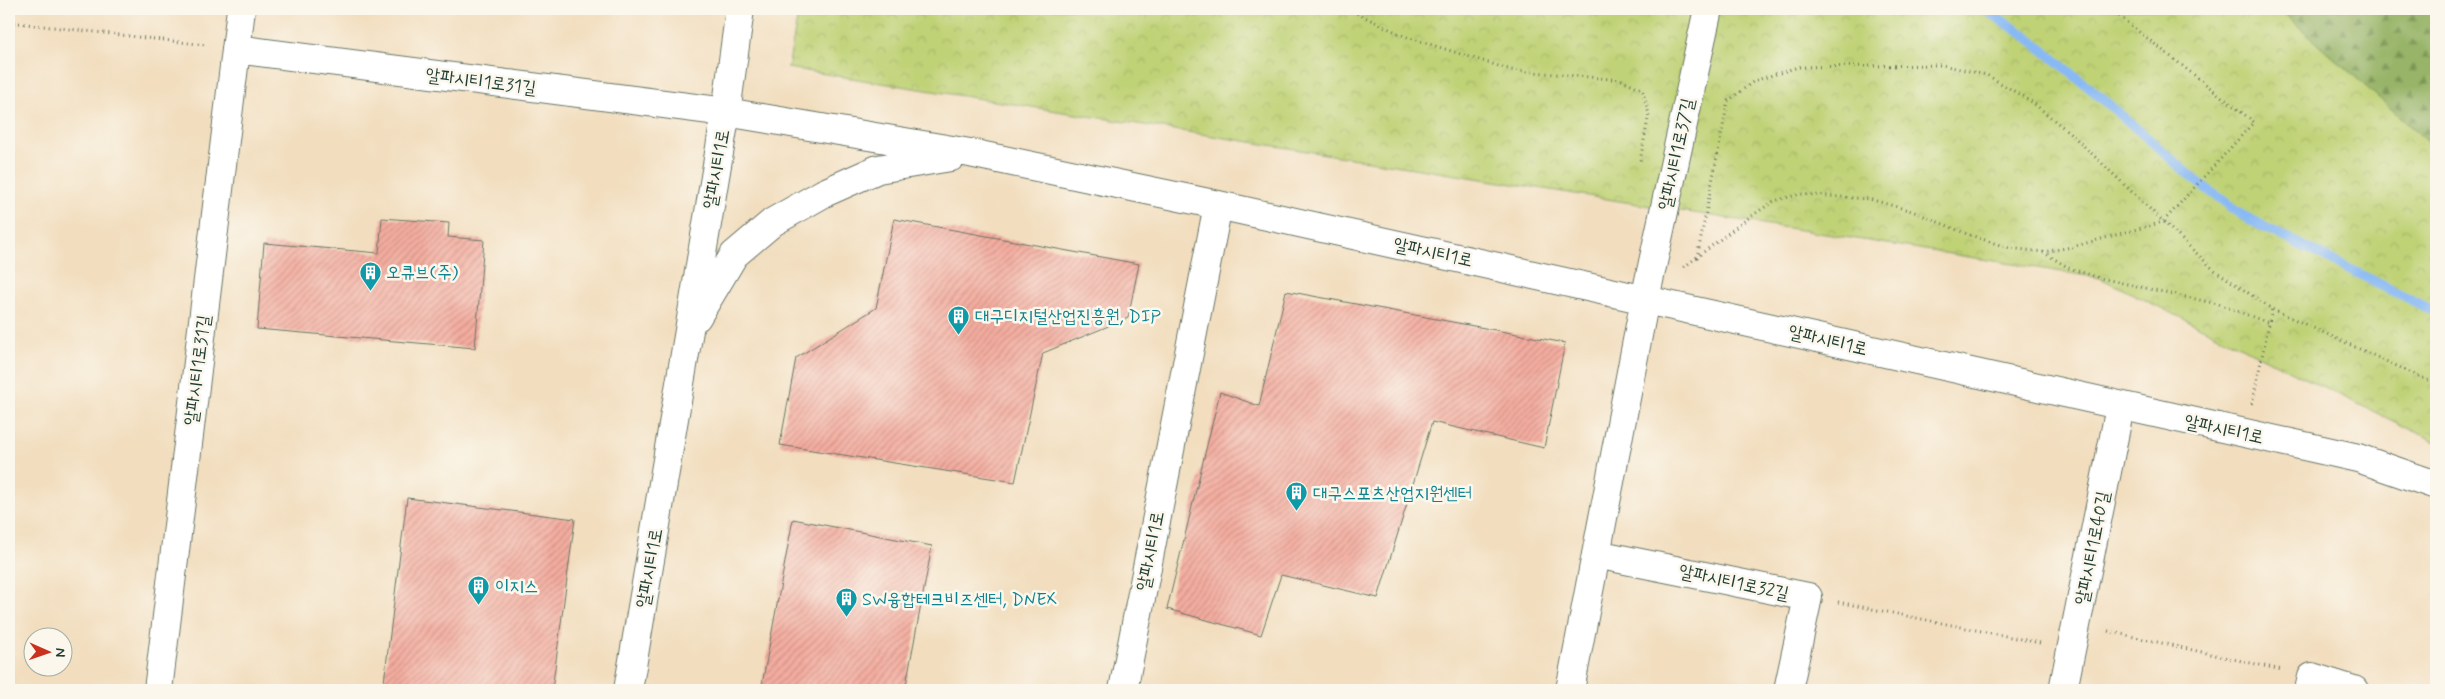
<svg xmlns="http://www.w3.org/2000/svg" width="2445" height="699" viewBox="0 0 2445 699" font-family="Mynerve,'Poor Story',sans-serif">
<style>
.forest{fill:url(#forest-firs);stroke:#5b784e}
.park{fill:url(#park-crowns);stroke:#6f8855}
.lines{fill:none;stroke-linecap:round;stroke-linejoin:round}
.stream{stroke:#89b9f4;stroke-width:10}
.building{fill:url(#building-hatch)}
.minor-casing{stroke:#697565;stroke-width:30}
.major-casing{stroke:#697565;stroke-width:30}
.path{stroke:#697565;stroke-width:3;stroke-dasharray:1 4;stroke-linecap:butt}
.minor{stroke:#fff;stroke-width:28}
.major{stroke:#fff;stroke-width:28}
.labels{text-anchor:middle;stroke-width:5;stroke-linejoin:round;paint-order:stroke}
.street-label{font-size:18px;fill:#1f3d34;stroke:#fbf7ec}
.culture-label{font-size:18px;fill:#0d838f;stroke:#fbf7ec;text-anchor:start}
</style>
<defs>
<pattern id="forest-firs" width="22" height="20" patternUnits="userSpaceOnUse" patternTransform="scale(1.25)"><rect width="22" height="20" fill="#97b467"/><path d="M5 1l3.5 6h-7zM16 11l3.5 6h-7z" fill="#7b9456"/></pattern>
<pattern id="park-crowns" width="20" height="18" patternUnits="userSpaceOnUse" patternTransform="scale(1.25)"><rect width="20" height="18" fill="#bfd276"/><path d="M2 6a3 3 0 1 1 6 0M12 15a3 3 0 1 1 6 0" fill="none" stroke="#a4b567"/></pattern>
<pattern id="building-hatch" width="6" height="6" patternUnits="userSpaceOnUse" patternTransform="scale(1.25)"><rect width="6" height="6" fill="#f5ada0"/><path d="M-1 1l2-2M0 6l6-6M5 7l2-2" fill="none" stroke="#c68e83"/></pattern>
</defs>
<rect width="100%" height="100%" fill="#fbf7ec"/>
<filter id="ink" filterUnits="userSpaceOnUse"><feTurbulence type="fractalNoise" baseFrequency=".02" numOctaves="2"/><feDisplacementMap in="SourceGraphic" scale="10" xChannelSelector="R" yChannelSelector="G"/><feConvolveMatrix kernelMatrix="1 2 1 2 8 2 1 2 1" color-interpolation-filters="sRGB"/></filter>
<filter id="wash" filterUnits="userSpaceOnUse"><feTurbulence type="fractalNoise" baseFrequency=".0096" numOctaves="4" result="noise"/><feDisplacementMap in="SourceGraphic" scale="20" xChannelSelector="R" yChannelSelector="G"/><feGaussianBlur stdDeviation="1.12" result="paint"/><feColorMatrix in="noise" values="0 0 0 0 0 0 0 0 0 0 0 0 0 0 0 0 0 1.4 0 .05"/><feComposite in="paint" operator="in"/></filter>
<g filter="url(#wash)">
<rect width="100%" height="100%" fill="#f2debf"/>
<!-- forest -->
<path class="forest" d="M2279,9H2436V149Z"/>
<!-- park -->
<path class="park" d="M799,9H2279L2436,149V442L2100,278L788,68Z"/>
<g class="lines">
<!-- stream -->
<path class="stream" d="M1984,9L2026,36L2098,95L2199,183L2248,219L2436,312"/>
</g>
<g id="blocks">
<!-- building -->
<path class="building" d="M382,218L449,223L448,237L484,240L475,348L257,329L264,243L379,253Z
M894,219L1139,264L1128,318L1043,353L1015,482L780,445L796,358L876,308Z
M1286,291L1565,343L1544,448L1432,422L1378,598L1281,575L1261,635L1167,609L1220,392L1259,406Z
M407,498L575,519L552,690H383Z
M793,519L932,546L905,690H761Z"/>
</g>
</g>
<g filter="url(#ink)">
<use href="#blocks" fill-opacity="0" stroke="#697565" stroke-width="1"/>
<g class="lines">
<defs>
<path id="minor" d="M236,49L726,112L970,153L1218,205L2358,458L2436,485
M697,317L734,255L773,222L824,193L878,169L951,157
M1596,554L1808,597L1788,690
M158,690L241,9
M628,690L726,112L740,9
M1123,690L1218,205
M1570,690L1645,299L1708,9
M2309,690L2312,677L2354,690"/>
<path id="major" d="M2063,690L2120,407"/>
</defs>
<!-- minor casing -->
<use href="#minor" class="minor-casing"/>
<!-- major casing -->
<use href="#major" class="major-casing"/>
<!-- path -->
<path class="path" d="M1348,9L1404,36L1511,70L1622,80L1642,89L1649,114L1640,161
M9,22L206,45
M2043,252L2069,268L2100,278L2218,304L2269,323
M1697,258L1728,101L1754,81L1798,67L1942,65L1987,75L2032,102L2070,133L2213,269L2272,309L2436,384
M1684,267L1747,219L1774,201L1800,194L1869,199L1912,211L1967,234L2009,248L2043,252L2072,247L2163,222L2254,122L2110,9
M2252,404L2272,309
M1838,602L2040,643
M2108,631L2282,670"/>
<!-- minor -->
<use href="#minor" class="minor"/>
<!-- major -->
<use href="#major" class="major"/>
</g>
</g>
<!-- icons -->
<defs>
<symbol id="building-pin" viewBox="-11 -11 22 30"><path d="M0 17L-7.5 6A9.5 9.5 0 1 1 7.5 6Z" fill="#0f9aa8" stroke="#fbf7ec"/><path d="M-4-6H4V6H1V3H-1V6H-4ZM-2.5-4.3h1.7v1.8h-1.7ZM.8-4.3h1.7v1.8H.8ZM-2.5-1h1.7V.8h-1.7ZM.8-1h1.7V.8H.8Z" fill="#fff"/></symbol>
</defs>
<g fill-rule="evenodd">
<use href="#building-pin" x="358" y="260" width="25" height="34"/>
<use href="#building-pin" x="946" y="304" width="25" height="34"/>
<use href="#building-pin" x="1284" y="480" width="25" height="34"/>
<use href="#building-pin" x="466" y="574" width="25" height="34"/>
<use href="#building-pin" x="834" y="586" width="25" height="34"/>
</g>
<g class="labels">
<!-- street labels -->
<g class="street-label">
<text transform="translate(481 81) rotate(7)" y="6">알파시티1로31길</text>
<text transform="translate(1676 154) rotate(-78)" y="6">알파시티1로37길</text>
<text transform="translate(716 169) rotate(-80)" y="6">알파시티1로</text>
<text transform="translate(1433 252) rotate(12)" y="6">알파시티1로</text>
<text transform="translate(1828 340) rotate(13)" y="6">알파시티1로</text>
<text transform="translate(197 370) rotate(-83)" y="6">알파시티1로31길</text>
<text transform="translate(2224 429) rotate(12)" y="6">알파시티1로</text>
<text transform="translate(2092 548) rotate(-79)" y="6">알파시티1로40길</text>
<text transform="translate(1150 551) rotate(-79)" y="6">알파시티1로</text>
<text transform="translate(649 568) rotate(-80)" y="6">알파시티1로</text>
<text transform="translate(1734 582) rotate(12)" y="6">알파시티1로32길</text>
</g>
<!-- culture labels -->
<g class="culture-label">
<text x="386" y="278">오큐브(주)</text>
<text x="975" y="322">대구디지털산업진흥원, DIP</text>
<text x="1313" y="499">대구스포츠산업지원센터</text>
<text x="495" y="592">이지스</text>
<text x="862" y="605">SW융합테크비즈센터, DNEX</text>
</g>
</g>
<!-- margin -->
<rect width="2445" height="699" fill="none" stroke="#fbf7ec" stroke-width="30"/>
<!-- north arrow -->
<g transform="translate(48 652) rotate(92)"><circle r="24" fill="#fbf7ec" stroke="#a3ada2"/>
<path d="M0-4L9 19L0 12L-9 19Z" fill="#c8321e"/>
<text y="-8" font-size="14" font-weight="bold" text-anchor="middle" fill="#1f3d34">N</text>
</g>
</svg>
